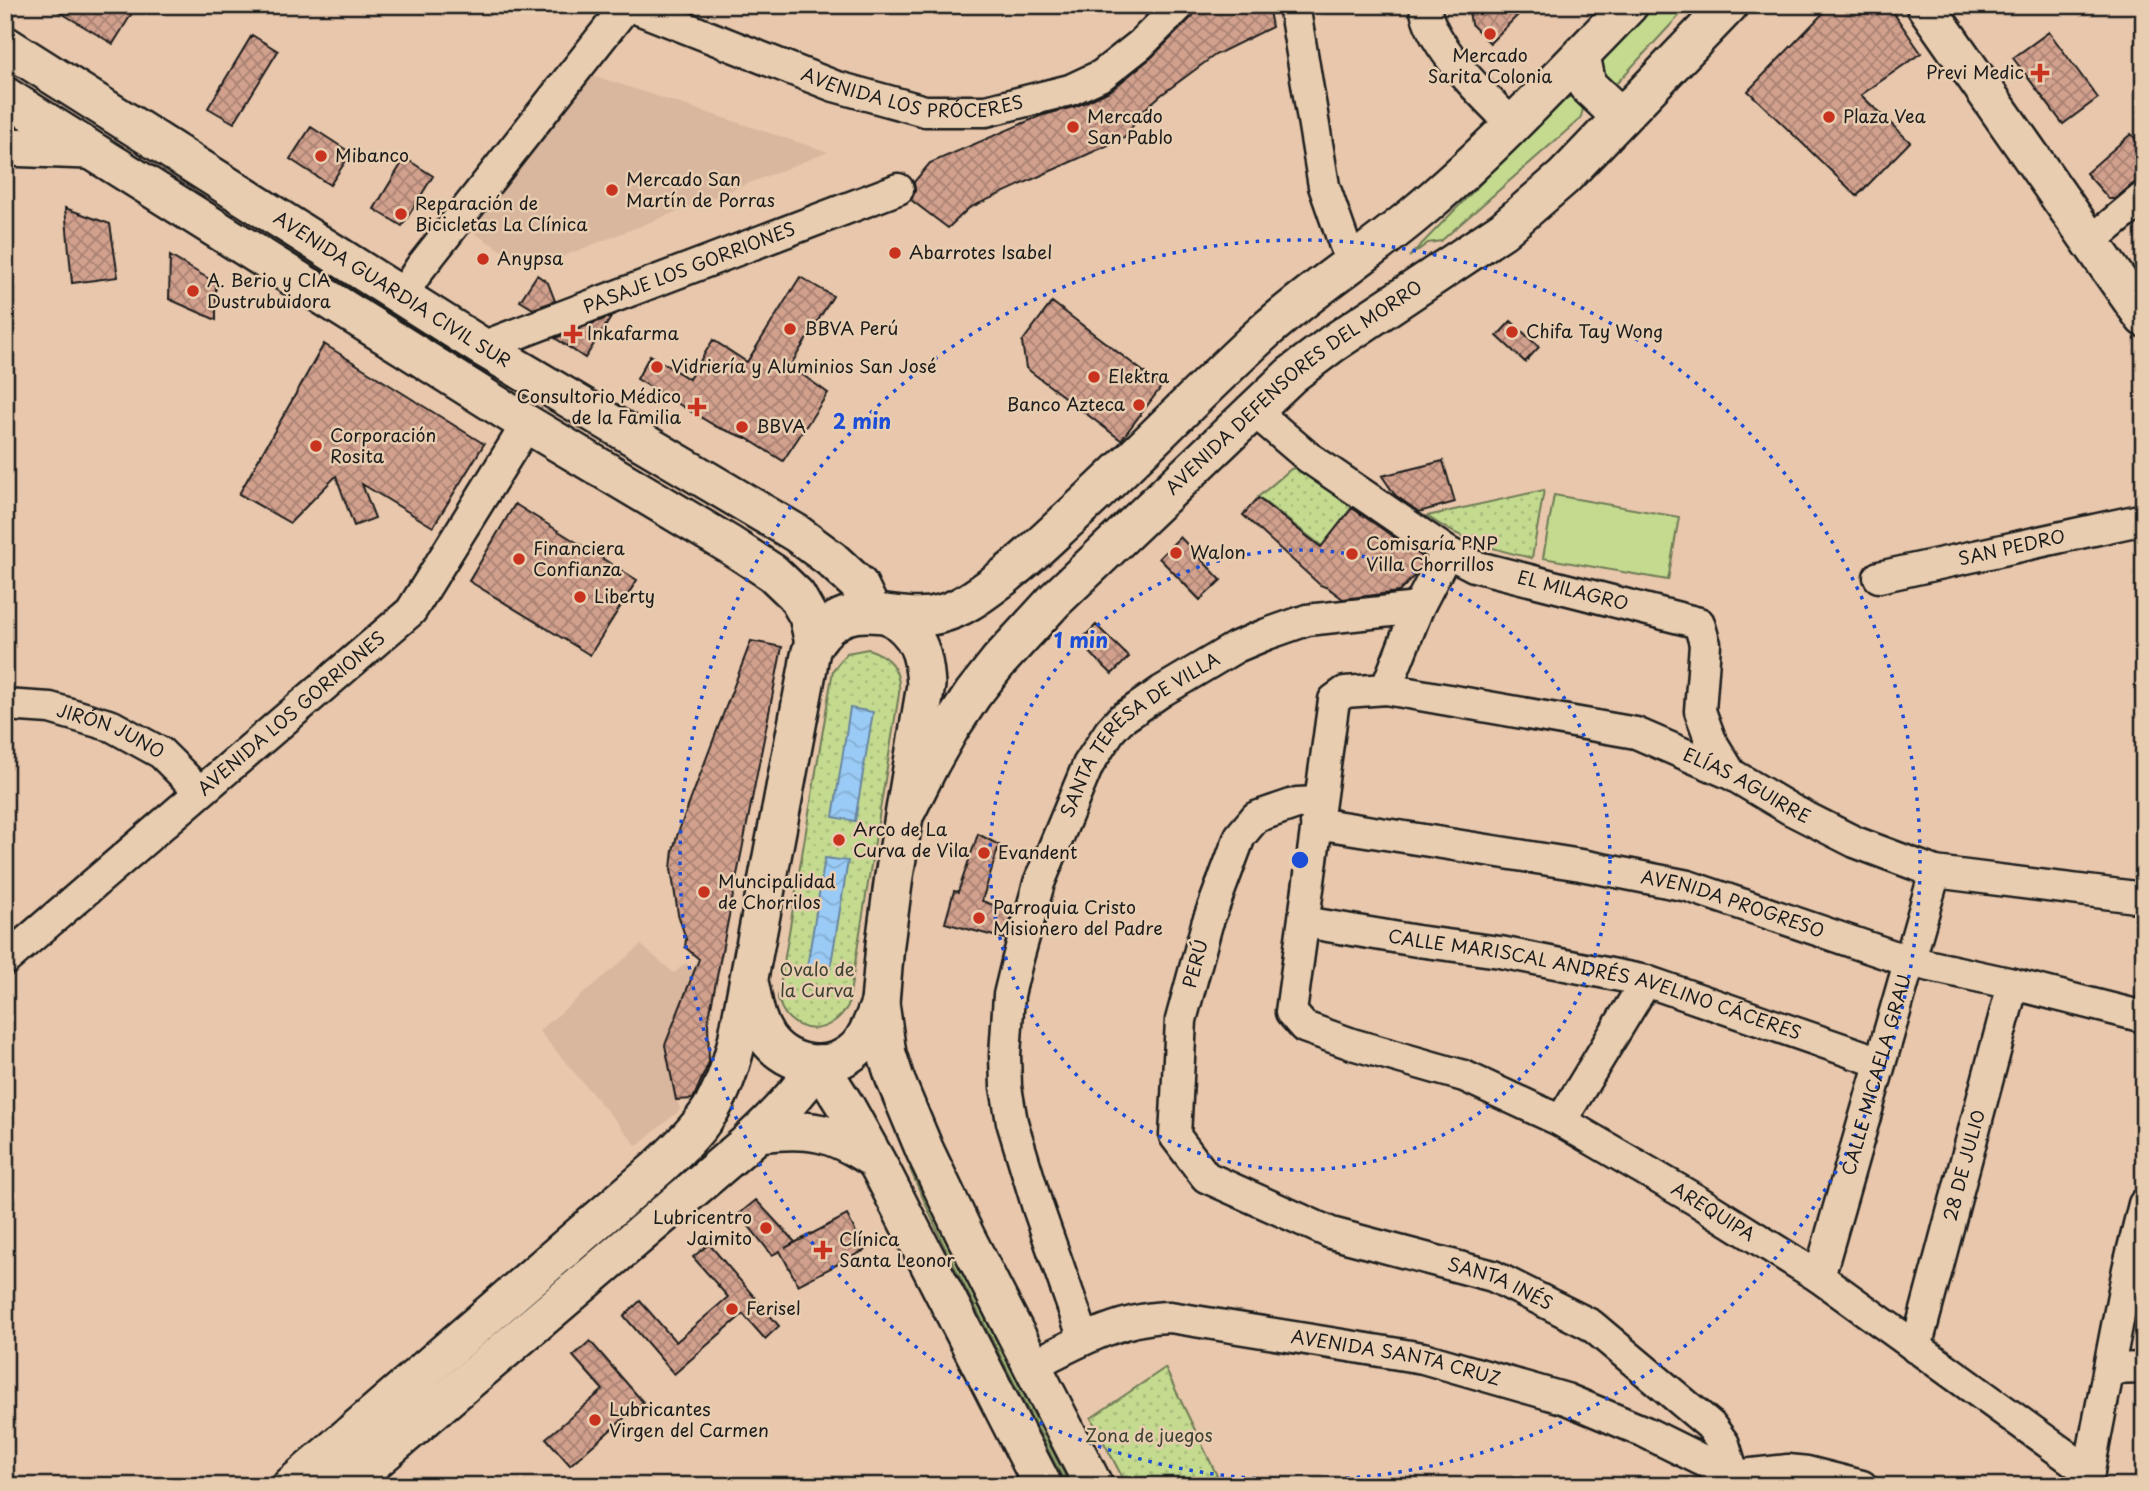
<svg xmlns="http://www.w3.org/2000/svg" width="2149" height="1491" viewBox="0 0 2149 1491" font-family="'Playpen Sans',sans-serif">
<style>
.built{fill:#d9b69e}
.grass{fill:#c3da8f;stroke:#707b56;stroke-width:2}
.park{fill:url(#park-dots);stroke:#707b56;stroke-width:2}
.water{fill:url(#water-waves);stroke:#68859f;stroke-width:2}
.building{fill:url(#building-cross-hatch);stroke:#1c1c1c;stroke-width:2}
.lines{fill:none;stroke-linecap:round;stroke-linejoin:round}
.minor-casing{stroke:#1c1c1c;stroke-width:35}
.major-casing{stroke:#1c1c1c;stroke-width:42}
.minor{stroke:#e8cdb0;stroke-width:30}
.major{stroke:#e8cdb0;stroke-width:37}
.ring{fill:none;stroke:#1d4ed8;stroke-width:3.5;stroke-dasharray:3.5 7}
.poi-dot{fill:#c8321e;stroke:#e8cdb0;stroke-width:2.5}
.labels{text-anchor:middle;stroke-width:5;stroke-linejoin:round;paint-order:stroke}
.poi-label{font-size:18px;fill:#1c1c1c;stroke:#e8cdb0;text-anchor:start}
.street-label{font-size:18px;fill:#1c1c1c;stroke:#e8cdb0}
.park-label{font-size:18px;fill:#3d4233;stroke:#e8cdb0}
.centre{fill:#1d4ed8;stroke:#e8cdb0;stroke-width:3.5}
.ring-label{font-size:21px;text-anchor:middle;font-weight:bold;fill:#1d4ed8;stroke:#e8cdb0;stroke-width:5;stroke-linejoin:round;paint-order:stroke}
</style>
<defs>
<pattern id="park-dots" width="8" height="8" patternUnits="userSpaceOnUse" patternTransform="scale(1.75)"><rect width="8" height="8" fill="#c3da8f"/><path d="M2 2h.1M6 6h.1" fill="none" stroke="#a7ba7b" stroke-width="1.8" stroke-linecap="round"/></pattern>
<pattern id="water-waves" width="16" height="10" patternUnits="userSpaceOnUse" patternTransform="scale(1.75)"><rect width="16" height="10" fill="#9acbf6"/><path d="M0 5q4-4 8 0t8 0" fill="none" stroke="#84aed2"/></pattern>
<pattern id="building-cross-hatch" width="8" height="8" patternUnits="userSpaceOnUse" patternTransform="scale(1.75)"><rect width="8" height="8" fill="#d2a18e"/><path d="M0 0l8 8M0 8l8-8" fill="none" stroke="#aa8273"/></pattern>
</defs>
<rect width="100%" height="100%" fill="#e8c7ac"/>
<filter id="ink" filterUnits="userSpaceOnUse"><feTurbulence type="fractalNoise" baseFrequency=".0143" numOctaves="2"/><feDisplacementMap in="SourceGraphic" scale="14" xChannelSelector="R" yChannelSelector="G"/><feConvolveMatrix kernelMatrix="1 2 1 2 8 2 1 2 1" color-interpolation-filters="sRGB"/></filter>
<g filter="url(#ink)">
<!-- built -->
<path class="built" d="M573,69L828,152L531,269L466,228Z
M641,945L674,973L686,963L697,973L664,1049L680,1110L637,1146L539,1031Z"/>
<!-- grass -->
<path class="grass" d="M1656,5H1689L1617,83C1605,82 1602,74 1599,64Z
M1572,96L1580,97C1585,105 1583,111 1580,119L1441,241L1428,243L1409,257L1562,100Z
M1554,495L1679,517L1668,580L1543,558Z
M913,1168L941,1232L1070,1486H1067L943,1243L910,1169Z"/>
<!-- park -->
<path class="park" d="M1302,466L1355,503L1322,546L1258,497L1291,469Z
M1544,490L1532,558C1494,550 1459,539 1427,516Z
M868,649C890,656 901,671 899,694L848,1006C844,1012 840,1018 833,1022C810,1038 784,1023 778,998L833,670L847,653Z
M1165,1368L1222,1486H1127L1091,1418Z"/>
<!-- water -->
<path class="water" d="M850,708L873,712L855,821L833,817Z
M825,858L848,861L830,970L807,967Z"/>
<!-- building -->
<path class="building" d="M48,5H137L113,44Z
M1199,5H1268L1272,27L1215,55L1161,95L1145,109L1124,138L969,208L948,228L911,200L915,191L914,182L930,163L1040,116L1077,106L1110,91L1152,57L1192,17Z
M1468,5H1528L1490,43L1471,24Z
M1831,5H1888L1921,53L1861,95L1910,142L1857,196L1748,91Z
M2049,32L2098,98L2063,124L2013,58Z
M252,35L278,51L234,123L208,108Z
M311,127L351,153L330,185L290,159Z
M2131,134L2144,148V180L2133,184L2115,199H2109L2086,173Z
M405,158L433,176L402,226L374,209Z
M65,208L110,224L118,277L72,283Z
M170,256L216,283V320L169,299Z
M537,275L548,283L555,301L533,309L520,301Z
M800,277L833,296L790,366L828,393L783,461L746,438L717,427L637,379L650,355L689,379L713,340L747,362Z
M1052,302L1162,386L1121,440L1026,368L1022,342Z
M612,316L585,358L555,338Z
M1511,321L1539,347L1525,362L1497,336Z
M324,344L484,444L433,527L362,484L375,518L354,526L336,476L290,523L239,494Z
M1443,461L1455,502L1419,512L1395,495L1382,476Z
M1258,498L1321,547L1352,508L1424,558L1417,573L1399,592L1343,599L1328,588L1320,585L1243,515Z
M515,504L637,580L590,655L469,581Z
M1180,537L1221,580L1200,600L1159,558Z
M1096,625L1129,657L1112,674L1079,642Z
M751,641L782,647L708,1022L709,1062L693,1099L676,1100L665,1045L699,959L685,947L686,939L678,914L671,869L673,850L678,833Z
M978,834L999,845L982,901L1013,912L1005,939L945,923L954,891L958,892Z
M756,1200L795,1242L785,1248L847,1215L865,1250L798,1285L780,1251L772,1255L739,1214Z
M709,1244L779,1326L765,1339L743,1314L674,1374L624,1316L640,1301L676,1342L728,1297L693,1257Z
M590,1341L643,1402L570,1465L546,1438L603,1390L573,1356Z"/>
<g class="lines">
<defs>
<g id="minor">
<path id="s1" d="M628,5L834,86L925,111H986L1070,90L1102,75L1140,45L1180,5"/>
<path d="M1294,5L1324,186L1351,263"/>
<path d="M1425,5C1428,44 1486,98 1513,125"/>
<path d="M2090,242L2144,197"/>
<path d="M402,296L420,268L627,5"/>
<path id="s2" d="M482,347L898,189"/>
<path id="s3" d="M1253,410L1308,457L1447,552L1474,566L1699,623L1705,644L1700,711L1711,741L1731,774"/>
<path id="s4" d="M1879,577L2144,519"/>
<path d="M1386,689L1418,608L1447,552"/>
<path id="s5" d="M5,705L50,708L112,726L161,753L200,792"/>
<path id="s6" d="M1319,802L1297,803L1256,817L1240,836L1207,924L1181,1020L1175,1136L1206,1177L1331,1233L1493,1276L1591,1325L1710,1425L1724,1444L1734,1476L1788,1470L1807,1472L1862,1486"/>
<path id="s7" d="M1316,823L1581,865L1688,886L1908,961L2013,984L2144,1017"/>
<path id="s8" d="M1304,922L1417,941L1500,952L1646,981L1880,1062"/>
<path id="s9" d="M5,960L411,611L527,424"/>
<path d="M1561,1121L1646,981"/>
<path id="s10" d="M1819,1277L1935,872"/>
<path id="s11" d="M1084,1339L1038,1208L1012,1122L1006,1087L1005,1055L1009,995L1017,962L1039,883L1088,765L1110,731L1120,720L1162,691L1236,647L1267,634L1307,620L1418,608"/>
<path id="s12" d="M1916,1348L2013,984"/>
<path id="s13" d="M1033,1365C1076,1343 1122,1317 1170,1317L1423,1358L1566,1399L1645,1432L1734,1476L1744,1483"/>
<path d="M2110,1369L2144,1368"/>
<path id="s14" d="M2089,1472L1819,1277L1696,1200L1561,1121L1464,1076L1352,1044L1304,1027L1291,1012L1334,700L1345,692L1386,689L1636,733L1731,774L1790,809L1855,842L1935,872L2144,898"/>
<path d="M2086,1486L2128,1269L2144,1204"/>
</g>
<g id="major">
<path d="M1925,5L2144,318"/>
<path id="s15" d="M5,45L482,347L796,533L831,559L859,585L872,612"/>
<path d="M1581,55L1587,85L1621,117"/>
<path d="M5,96L527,424L730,545L773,573L796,595L808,616L814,643"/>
<path d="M5,147L88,150"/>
<path d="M889,615C918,633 924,652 926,685L894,876L885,944L880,1003L887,1054L895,1079L925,1151L966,1237L1094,1486"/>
<path id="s16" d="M907,810L930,764L951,727L973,694L999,661L1055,600L1291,375L1332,344L1503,230L1564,177L1729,5"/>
<path d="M750,986C754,1004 756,1022 767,1038C788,1067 832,1074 858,1047C869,1035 874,1018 880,1003"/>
<path d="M819,1064L846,1107L882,1172L1043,1486"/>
<path d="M759,1133C810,1127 832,1131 875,1160"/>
<path d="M291,1486L659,1167C705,1124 722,1103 737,1041L808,667C809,660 810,652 813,646C815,641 819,637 822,633C855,594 899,626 940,614C961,609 980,595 997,582C1023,563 1047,539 1071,517C1137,457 1198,392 1264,332C1311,290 1365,256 1414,215C1491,151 1559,77 1629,5"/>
<path d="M345,1486L745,1145C773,1120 797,1095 819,1064"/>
</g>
</defs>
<!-- minor casing -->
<use href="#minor" class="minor-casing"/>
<!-- major casing -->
<use href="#major" class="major-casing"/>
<!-- minor -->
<use href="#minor" class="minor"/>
<!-- major -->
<use href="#major" class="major"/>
</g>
</g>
<!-- distance rings -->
<g class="ring">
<circle cx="1300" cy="860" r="310"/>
<circle cx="1300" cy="860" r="620"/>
</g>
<!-- markers -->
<g class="poi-dot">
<circle cx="1490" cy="34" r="7"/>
<path d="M2036.5 62.5h7v7h7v7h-7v7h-7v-7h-7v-7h7z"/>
<circle cx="1829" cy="117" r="7"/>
<circle cx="1073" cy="127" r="7"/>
<circle cx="321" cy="156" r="7"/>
<circle cx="612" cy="190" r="7"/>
<circle cx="401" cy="214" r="7"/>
<circle cx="895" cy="253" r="7"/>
<circle cx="483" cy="259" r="7"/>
<circle cx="193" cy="291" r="7"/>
<circle cx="790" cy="329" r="7"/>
<circle cx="1512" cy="332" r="7"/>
<path d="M569.5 323.5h7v7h7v7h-7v7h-7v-7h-7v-7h7z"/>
<circle cx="657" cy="367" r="7"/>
<circle cx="1094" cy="377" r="7"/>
<circle cx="1139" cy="405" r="7"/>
<path d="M693.5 396.5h7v7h7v7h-7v7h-7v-7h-7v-7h7z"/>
<circle cx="742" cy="427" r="7"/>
<circle cx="316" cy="446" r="7"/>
<circle cx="1176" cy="553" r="7"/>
<circle cx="1352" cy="554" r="7"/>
<circle cx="519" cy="559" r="7"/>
<circle cx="580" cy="597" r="7"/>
<circle cx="839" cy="840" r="7"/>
<circle cx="984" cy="853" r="7"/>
<circle cx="704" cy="892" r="7"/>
<circle cx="979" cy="918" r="7"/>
<circle cx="766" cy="1228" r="7"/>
<path d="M819.5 1239.5h7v7h7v7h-7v7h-7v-7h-7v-7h7z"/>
<circle cx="732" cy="1309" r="7"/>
<circle cx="595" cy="1420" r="7"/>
</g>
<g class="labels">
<!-- poi labels -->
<g class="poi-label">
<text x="1490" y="62" text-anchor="middle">Mercado<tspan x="1490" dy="21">Sarita Colonia</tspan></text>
<text x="2024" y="79" text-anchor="end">Previ Medic</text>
<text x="1087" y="123">Mercado<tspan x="1087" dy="21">San Pablo</tspan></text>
<text x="1843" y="123">Plaza Vea</text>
<text x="335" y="162">Mibanco</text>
<text x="626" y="186">Mercado San<tspan x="626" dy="21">Martín de Porras</tspan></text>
<text x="415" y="210">Reparación de<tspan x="415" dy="21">Bicicletas La Clínica</tspan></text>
<text x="909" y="259">Abarrotes Isabel</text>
<text x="497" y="265">Anypsa</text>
<text x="207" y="287">A. Berio y CIA<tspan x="207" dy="21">Dustrubuidora</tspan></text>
<text x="804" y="335">BBVA Perú</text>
<text x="1526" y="338">Chifa Tay Wong</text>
<text x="587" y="340">Inkafarma</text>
<text x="671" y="373">Vidriería y Aluminios San José</text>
<text x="1108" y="383">Elektra</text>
<text x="681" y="403" text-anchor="end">Consultorio Médico<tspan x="681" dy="21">de la Familia</tspan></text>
<text x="1125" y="411" text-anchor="end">Banco Azteca</text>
<text x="756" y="433">BBVA</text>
<text x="330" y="442">Corporación<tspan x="330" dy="21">Rosita</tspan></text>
<text x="1366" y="550">Comisaría PNP<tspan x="1366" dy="21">Villa Chorrillos</tspan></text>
<text x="533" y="555">Financiera<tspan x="533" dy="21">Confianza</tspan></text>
<text x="1190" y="559">Walon</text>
<text x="594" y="603">Liberty</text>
<text x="853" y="836">Arco de La<tspan x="853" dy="21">Curva de Vila</tspan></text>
<text x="998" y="859">Evandent</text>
<text x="718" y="888">Muncipalidad<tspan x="718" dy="21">de Chorrilos</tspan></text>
<text x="993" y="914">Parroquia Cristo<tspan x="993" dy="21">Misionero del Padre</tspan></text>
<text x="752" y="1224" text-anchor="end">Lubricentro<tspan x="752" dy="21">Jaimito</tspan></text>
<text x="839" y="1246">Clínica<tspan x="839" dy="21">Santa Leonor</tspan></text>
<text x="746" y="1315">Ferisel</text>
<text x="609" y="1416">Lubricantes<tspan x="609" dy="21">Virgen del Carmen</tspan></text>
</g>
<!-- street labels -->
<g class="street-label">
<text dy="6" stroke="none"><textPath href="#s1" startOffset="301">AVENIDA LOS PRÓCERES</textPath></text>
<text dy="6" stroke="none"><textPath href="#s2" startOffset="222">PASAJE LOS GORRIONES</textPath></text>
<text dy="6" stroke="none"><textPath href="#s15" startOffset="458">AVENIDA GUARDIA CIVIL SUR</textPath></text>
<text dy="6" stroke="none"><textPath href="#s16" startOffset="579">AVENIDA DEFENSORES DEL MORRO</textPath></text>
<text dy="6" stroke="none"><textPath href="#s4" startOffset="136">SAN PEDRO</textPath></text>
<text dy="6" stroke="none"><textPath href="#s3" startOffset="373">EL MILAGRO</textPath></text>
<text dy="6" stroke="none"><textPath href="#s9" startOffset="378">AVENIDA LOS GORRIONES</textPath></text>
<text dy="6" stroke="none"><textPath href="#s5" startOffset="110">JIRÓN JUNO</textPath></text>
<text dy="6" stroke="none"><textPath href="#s11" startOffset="658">SANTA TERESA DE VILLA</textPath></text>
<text dy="6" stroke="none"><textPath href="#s14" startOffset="1675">ELÍAS AGUIRRE</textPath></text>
<text dy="6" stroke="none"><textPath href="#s7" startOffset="425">AVENIDA PROGRESO</textPath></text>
<text transform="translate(1196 964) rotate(-75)" y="6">PERÚ</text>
<text dy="6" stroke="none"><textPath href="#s8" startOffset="298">CALLE MARISCAL ANDRÉS AVELINO CÁCERES</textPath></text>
<text dy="6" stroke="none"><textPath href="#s10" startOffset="210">CALLE MICAELA GRAU</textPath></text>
<text dy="6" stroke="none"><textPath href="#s12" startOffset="189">28 DE JULIO</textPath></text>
<text transform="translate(1713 1212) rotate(32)" y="6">AREQUIPA</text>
<text dy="6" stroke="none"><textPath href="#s6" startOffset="765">SANTA INÉS</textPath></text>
<text dy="6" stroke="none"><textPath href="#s13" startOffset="376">AVENIDA SANTA CRUZ</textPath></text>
</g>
<!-- park labels -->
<g class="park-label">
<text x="817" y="976">Ovalo de<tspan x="817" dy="21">la Curva</tspan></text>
<text x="1149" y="1442">Zona de juegos</text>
</g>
</g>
<circle cx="1300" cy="860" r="10" class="centre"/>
<g class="ring-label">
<text x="862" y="429">2 min</text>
<text x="1081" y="648">1 min</text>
</g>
<!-- margin -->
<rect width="2149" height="1491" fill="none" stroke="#e8cdb0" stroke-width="28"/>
<rect x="14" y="14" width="2121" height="1463" fill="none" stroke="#1c1c1c" stroke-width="2.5" filter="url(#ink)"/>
</svg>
